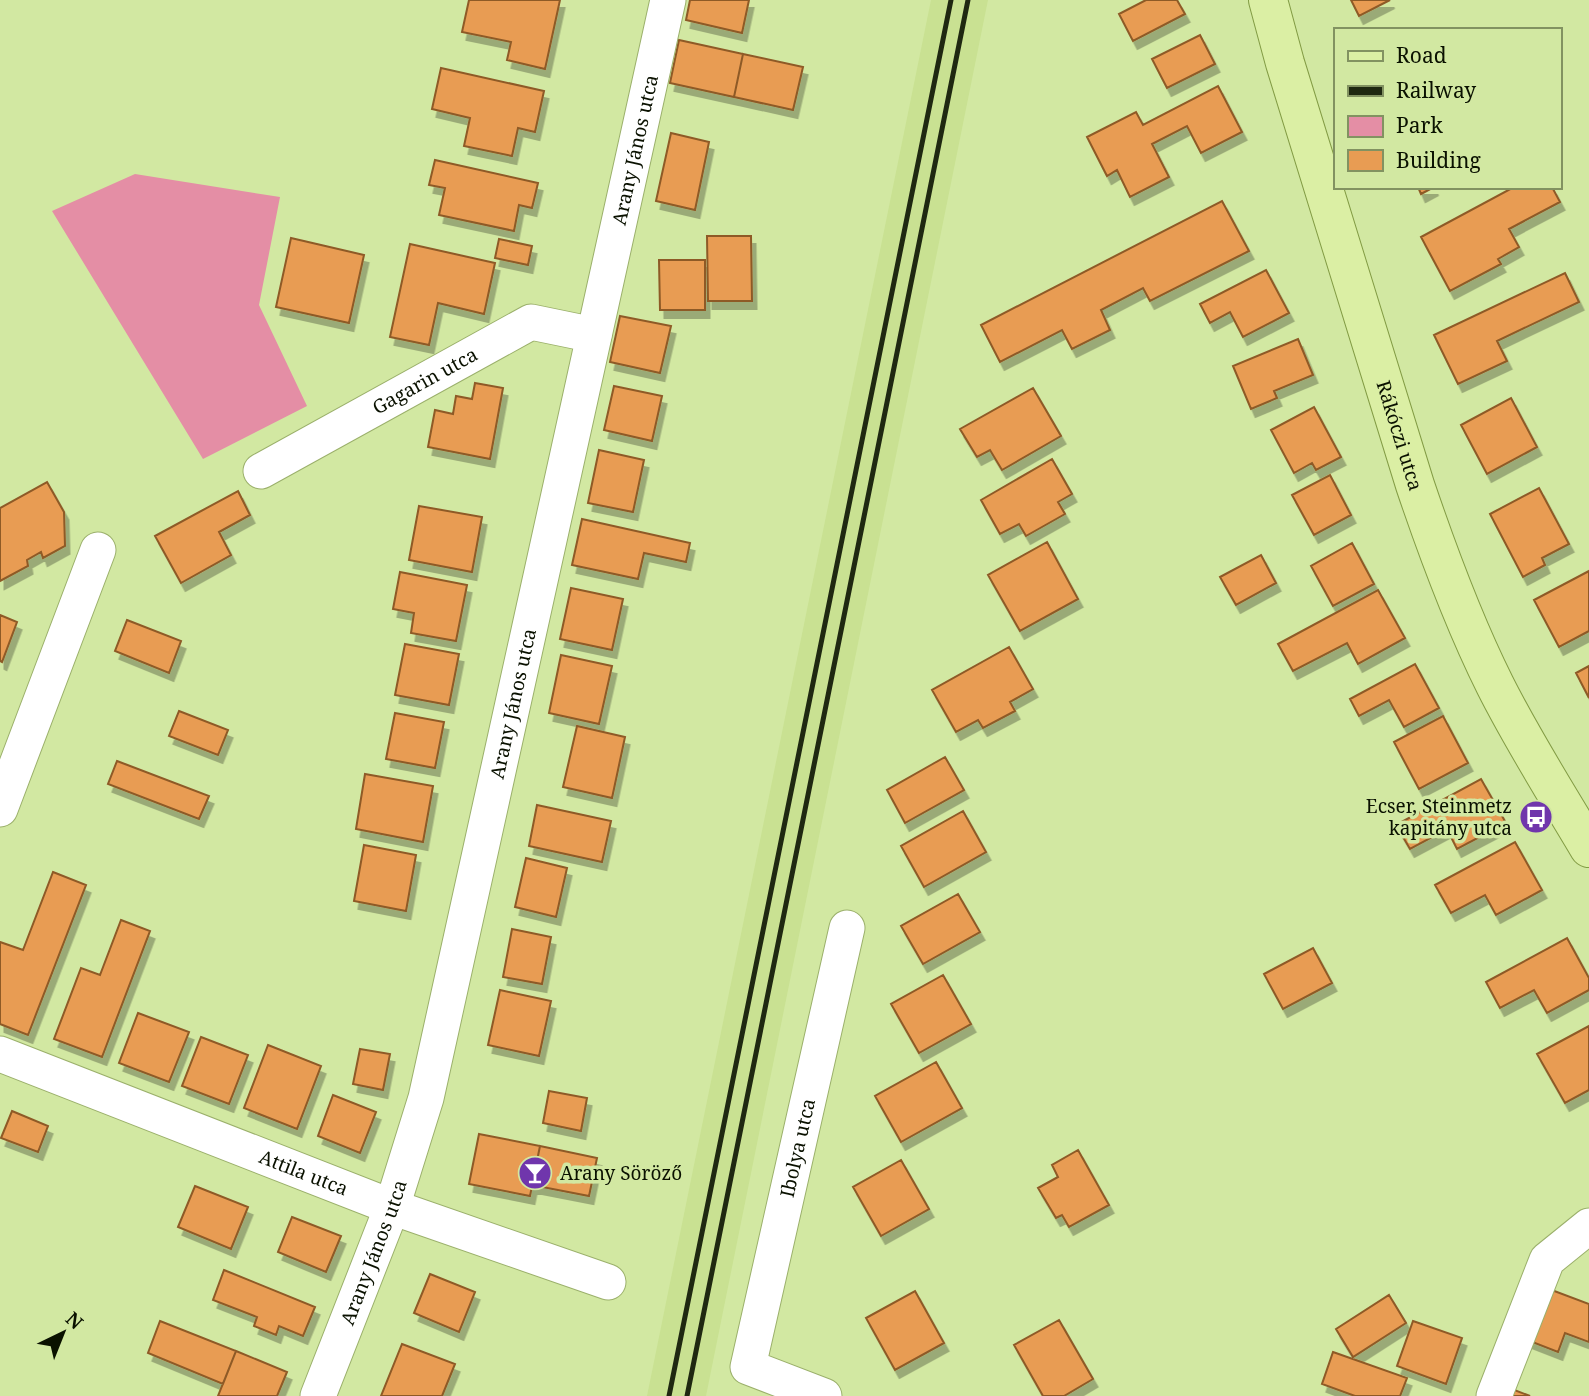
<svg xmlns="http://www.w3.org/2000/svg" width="1589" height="1396" viewBox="0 0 1589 1396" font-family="'Noto Serif',serif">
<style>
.built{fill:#c9e192}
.green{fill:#e48ea5}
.building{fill:#e89c53;stroke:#8e5a27;stroke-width:2;filter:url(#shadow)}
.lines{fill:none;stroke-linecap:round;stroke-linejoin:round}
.minor-casing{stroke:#9bb06b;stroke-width:37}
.major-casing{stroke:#829b44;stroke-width:40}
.minor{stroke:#fff;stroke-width:35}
.major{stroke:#dbefa4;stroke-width:38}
.rail{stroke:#1f2811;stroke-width:5}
.labels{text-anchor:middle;stroke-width:7;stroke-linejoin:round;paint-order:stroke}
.street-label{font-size:19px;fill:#0a1100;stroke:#d2e8a2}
.poi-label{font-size:19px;fill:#0a1100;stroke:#d2e8a2;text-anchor:end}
</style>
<defs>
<filter id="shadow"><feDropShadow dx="4.5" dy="8" stdDeviation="0" flood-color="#0004"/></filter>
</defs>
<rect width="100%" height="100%" fill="#d2e8a2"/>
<!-- built -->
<path class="built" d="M931,0H988L706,1396H647Z"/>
<!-- green -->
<path class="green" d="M135,174L280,197L259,305L307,406L203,459L52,211Z"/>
<!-- building -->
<path class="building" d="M469,0H560L545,69L507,60L511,42L462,32Z
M690,0H749L742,33L686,20Z
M1146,0H1177L1185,14L1133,41L1119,14Z
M1351,0H1390L1359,16Z
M1200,35L1215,64L1167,88L1152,59Z
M679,40L743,54L734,97L670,83Z
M743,54L803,67L793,110L734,97Z
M441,68L544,91L535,132L518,128L512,156L464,146L470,118L432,109Z
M1218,86L1242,132L1201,153L1187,126L1152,144L1169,177L1130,197L1117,170L1107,176L1087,137L1136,112L1143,125Z
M671,133L709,142L695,210L656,201Z
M435,160L538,183L532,208L519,205L514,231L439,215L445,188L429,185Z
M1418,187H1434L1421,194Z
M1514,187H1552L1560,202L1509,229L1519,247L1498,259L1501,264L1450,291L1421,237Z
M1222,201L1249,251L1150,301L1143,288L1101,310L1110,330L1072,349L1062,330L1000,362L981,325Z
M707,236H751L752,301H708Z
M291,238L364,255L349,323L276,307Z
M499,239L532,246L528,265L495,258Z
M410,244L495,263L484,314L438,303L429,345L390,337Z
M659,260H705V310H660Z
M1266,270L1289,313L1243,337L1230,312L1210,323L1200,304Z
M1565,273L1579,302L1497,341L1507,361L1458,384L1434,335Z
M620,316L671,326L660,373L610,362Z
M1298,339L1313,375L1274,391L1277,398L1251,409L1233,366Z
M475,383L503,388L490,459L428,447L435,410L453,414L456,396L472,399Z
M614,386L662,396L652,441L604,430Z
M1033,388L1061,436L1002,470L990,450L977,457L960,429Z
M1511,398L1537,447L1487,474L1461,425Z
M1314,407L1341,457L1316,470L1312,463L1294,473L1271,430Z
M599,450L644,460L633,512L588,503Z
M1052,459L1072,494L1058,502L1065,514L1026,536L1019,524L1000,534L981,500Z
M1330,475L1351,515L1314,535L1292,495Z
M47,482L64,512L65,546L43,558L41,552L27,560L28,566L0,581V508Z
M1539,488L1569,544L1542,558L1545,565L1523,577L1490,514Z
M238,491L250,515L219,532L231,555L181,583L155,536Z
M419,506L482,517L472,572L409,560Z
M582,519L690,543L686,562L644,553L638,579L572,565Z
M1047,542L1078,599L1020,631L988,575Z
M1352,543L1374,584L1333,606L1311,566Z
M1261,555L1276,583L1236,605L1220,577Z
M1589,571V631L1559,647L1534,600Z
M400,572L467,585L456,641L411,633L414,613L393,609Z
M571,588L623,599L612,650L560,639Z
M1378,590L1405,638L1358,664L1347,643L1293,671L1278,644Z
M0,615L17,622L2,662L0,661Z
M127,620L181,641L169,673L115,651Z
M405,644L459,654L449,705L395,695Z
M1009,647L1033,689L1010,702L1015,711L983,728L978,720L956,732L932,690Z
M561,655L612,666L599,724L549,713Z
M1415,664L1439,708L1404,727L1389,700L1359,716L1350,699Z
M1589,666V698L1576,673Z
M179,711L228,730L218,755L169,736Z
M395,713L444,722L435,768L386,759Z
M1443,716L1468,763L1419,789L1394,742Z
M577,726L625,737L612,798L563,787Z
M945,757L964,790L905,823L887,790Z
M117,761L209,796L199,819L108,784Z
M365,774L433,786L423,842L356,829Z
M1481,779L1506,823L1457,849L1447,829L1410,849L1396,825Z
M537,805L611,821L602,862L529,846Z
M963,811L986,852L924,887L901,846Z
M1515,842L1542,890L1496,915L1485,895L1451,913L1435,885Z
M364,845L416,855L406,911L354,901Z
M526,858L567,868L556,917L515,907Z
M53,872L86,885L28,1035L0,1024V942L23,950Z
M958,894L980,932L923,964L901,926Z
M121,920L150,931L102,1057L54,1039L81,968L100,975Z
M512,929L551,937L542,984L503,977Z
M1567,938L1589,978V990L1547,1013L1534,990L1500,1008L1486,982Z
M1313,948L1332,983L1283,1009L1264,974Z
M943,975L971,1024L919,1053L891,1004Z
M500,990L551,1001L539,1056L488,1045Z
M138,1013L189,1032L169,1082L119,1063Z
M1589,1026V1090L1565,1103L1537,1054Z
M201,1037L248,1055L229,1104L182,1086Z
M268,1045L321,1066L297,1129L244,1108Z
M360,1049L390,1054L383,1090L353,1084Z
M936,1062L962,1108L901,1142L875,1096Z
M549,1091L587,1098L581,1131L543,1123Z
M333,1095L376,1112L360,1153L318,1136Z
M12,1111L48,1126L38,1152L1,1138Z
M479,1134L540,1146L530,1196L469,1184Z
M540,1146L597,1158L589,1196L532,1185Z
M1078,1150L1109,1205L1069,1227L1062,1215L1056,1218L1038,1188L1058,1177L1052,1165Z
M901,1160L929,1209L881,1236L853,1187Z
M195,1186L248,1207L231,1249L178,1227Z
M292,1217L341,1236L326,1272L278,1252Z
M224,1270L315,1307L303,1336L279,1326L276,1335L254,1326L257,1317L213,1300Z
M430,1274L475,1292L459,1332L414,1313Z
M1541,1286L1589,1304V1342L1565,1333L1558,1352L1522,1338Z
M915,1291L944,1343L895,1370L866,1318Z
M1389,1295L1406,1323L1353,1357L1336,1329Z
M1059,1320L1093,1379L1064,1396H1043L1014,1345Z
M160,1321L236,1351L223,1384L148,1353Z
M1413,1321L1462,1338L1446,1384L1397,1366Z
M402,1344L455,1364L442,1396H381Z
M236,1351L287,1372L277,1396H218Z
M1333,1352L1407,1378L1400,1396H1355L1322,1384Z
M1504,1386L1530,1396H1500Z"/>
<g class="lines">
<defs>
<g id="minor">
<path id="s1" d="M261,471L531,322L594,335"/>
<path d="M0,809L98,550"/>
<path id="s2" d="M0,1054L392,1207L608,1282"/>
<path id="s3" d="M318,1396L392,1207L426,1098L668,0"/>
<path id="s4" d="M824,1396L748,1367L847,928"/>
<path d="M1494,1396L1547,1260L1589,1226"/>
</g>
<g id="major">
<path id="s5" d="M1268,0L1285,63L1415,485C1438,553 1463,621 1495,685C1523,741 1557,794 1589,848"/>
</g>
</defs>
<!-- minor casing -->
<use href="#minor" class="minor-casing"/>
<!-- major casing -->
<use href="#major" class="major-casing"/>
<!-- minor -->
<use href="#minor" class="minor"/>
<!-- major -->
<use href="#major" class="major"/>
<!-- rail -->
<path class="rail" d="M669,1396L951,0
M687,1396L968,0"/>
</g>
<!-- icons -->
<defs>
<symbol id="bus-disc" viewBox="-11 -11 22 22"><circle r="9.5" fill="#7036ac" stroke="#d2e8a2"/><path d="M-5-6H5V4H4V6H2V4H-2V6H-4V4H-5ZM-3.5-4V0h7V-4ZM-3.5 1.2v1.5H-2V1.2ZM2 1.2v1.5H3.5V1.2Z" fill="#fff"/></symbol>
<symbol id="bar-disc" viewBox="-11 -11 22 22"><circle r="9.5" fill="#7036ac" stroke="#d2e8a2"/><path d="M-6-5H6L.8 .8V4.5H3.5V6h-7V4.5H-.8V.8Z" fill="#fff"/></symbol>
</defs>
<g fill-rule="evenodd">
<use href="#bus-disc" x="1517" y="798" width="38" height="38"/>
<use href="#bar-disc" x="516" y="1154" width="38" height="38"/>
</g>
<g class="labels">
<!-- street labels -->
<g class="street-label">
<text dy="7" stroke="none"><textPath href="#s3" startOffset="1288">Arany János utca</textPath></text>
<text dy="7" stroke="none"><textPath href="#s1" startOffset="187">Gagarin utca</textPath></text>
<text dy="7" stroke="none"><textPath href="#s5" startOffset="455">Rákóczi utca</textPath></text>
<text dy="7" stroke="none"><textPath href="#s3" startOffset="721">Arany János utca</textPath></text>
<text dy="7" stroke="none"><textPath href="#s4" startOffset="306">Ibolya utca</textPath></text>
<text dy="7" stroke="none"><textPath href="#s2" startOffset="326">Attila utca</textPath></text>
<text dy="7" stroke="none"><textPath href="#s3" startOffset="154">Arany János utca</textPath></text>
</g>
<!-- poi labels -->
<g class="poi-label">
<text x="1512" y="813">Ecser, Steinmetz<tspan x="1512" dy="22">kapitány utca</tspan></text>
<text x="560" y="1180" text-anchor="start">Arany Söröző</text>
</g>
</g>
<!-- legend -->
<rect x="1334" y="28" width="228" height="161" fill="#d2e8a2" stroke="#829261" stroke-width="2"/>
<rect x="1348" y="51" width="35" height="10" fill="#dbefa4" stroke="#829261" stroke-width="2"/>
<text x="1396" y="63" font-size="21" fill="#0a1100">Road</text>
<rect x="1348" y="86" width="35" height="10" fill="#1f2811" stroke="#829261" stroke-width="2"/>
<text x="1396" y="98" font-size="21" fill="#0a1100">Railway</text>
<rect x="1348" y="116" width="35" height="21" fill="#e48ea5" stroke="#829261" stroke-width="2"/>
<text x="1396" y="133" font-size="21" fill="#0a1100">Park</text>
<rect x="1348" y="150" width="35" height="21" fill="#e89c53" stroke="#829261" stroke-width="2"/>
<text x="1396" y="168" font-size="21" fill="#0a1100">Building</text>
<!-- north arrow -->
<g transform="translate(63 1333) rotate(43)" stroke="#d2e8a2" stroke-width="5" paint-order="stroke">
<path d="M0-5L12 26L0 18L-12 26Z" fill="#0a1100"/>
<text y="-10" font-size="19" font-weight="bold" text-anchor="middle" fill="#0a1100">N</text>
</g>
</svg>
